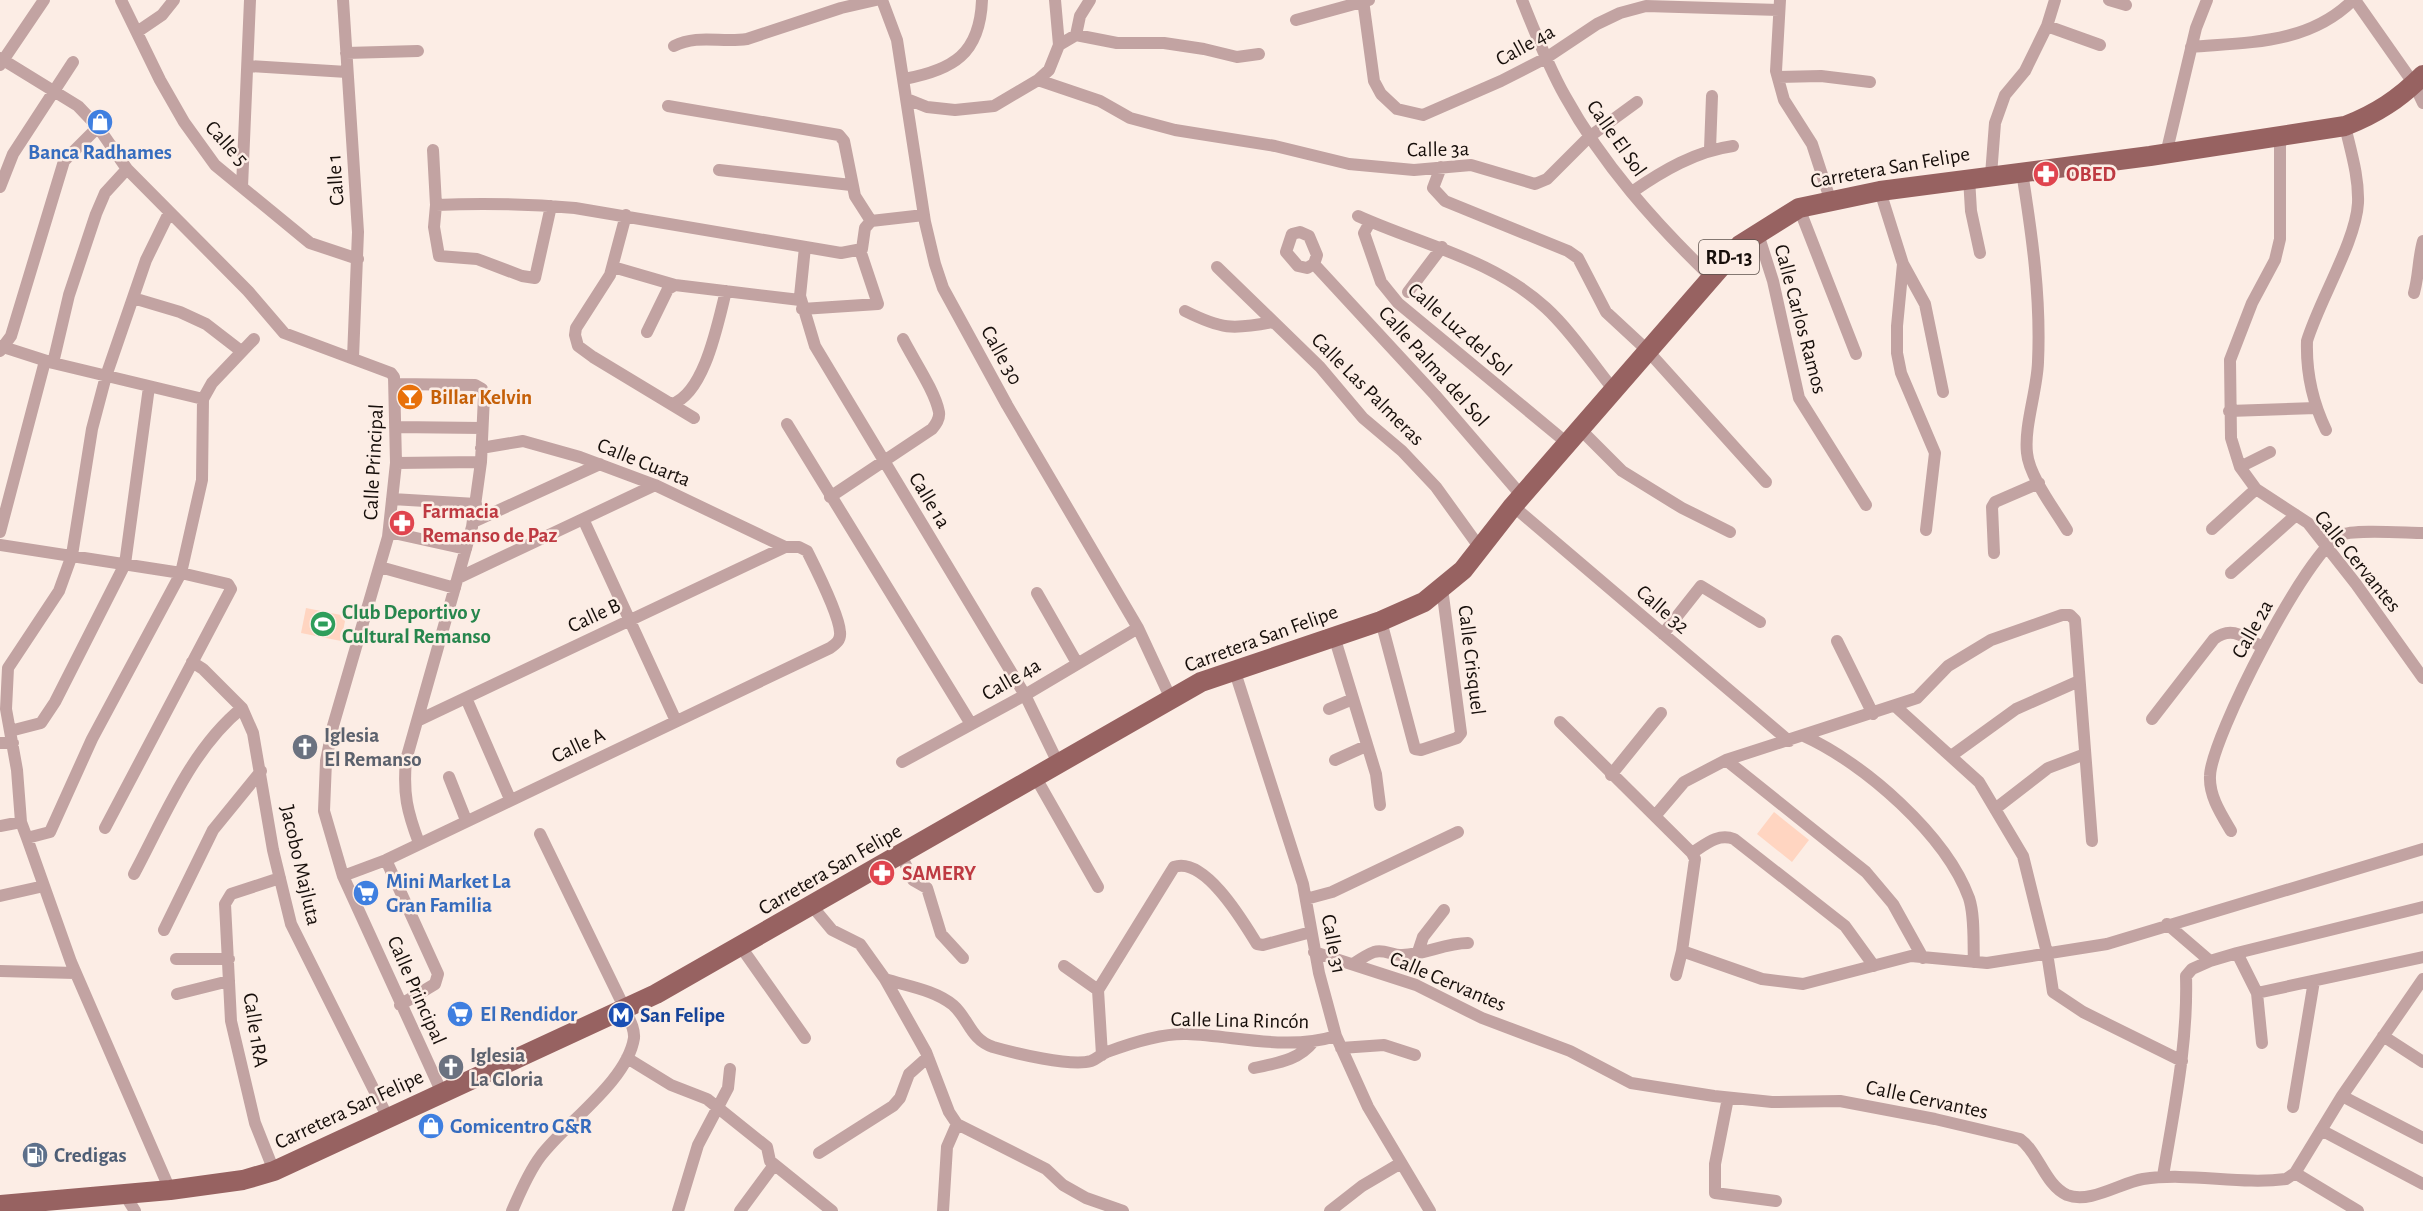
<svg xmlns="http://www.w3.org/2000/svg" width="2423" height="1211" viewBox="0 0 2423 1211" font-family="'Alegreya Sans',sans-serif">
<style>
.green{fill:#ffd5c1}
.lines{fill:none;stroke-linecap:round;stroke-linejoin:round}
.street{stroke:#c2a3a2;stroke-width:12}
.primary{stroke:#976261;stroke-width:20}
.labels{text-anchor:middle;stroke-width:5;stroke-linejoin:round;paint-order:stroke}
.shield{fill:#fcede5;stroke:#5c524c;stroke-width:1.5}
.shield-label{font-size:20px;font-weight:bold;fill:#170f0b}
.street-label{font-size:21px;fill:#170f0b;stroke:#fcede5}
.shop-label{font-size:21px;font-weight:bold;fill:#366cbe;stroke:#fcede5;text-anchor:start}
.health-label{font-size:21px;font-weight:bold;fill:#be3a42;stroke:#fcede5;text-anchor:start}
.food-label{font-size:21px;font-weight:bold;fill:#c56008;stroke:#fcede5;text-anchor:start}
.leisure-label{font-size:21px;font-weight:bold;fill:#27864d;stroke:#fcede5;text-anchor:start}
.worship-label{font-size:21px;font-weight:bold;fill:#5b616d;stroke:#fcede5;text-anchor:start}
.transit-label{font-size:21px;font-weight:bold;fill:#164399;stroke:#fcede5;text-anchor:start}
.service-label{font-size:21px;font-weight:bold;fill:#4e5e75;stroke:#fcede5;text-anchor:start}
</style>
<rect width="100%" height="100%" fill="#fcede5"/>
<!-- green -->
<path class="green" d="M306,608L346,616L341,641L301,633Z
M1774,812L1809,840L1792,862L1757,834Z"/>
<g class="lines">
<!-- street -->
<path class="street" d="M121,0L160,80L184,122L215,165L310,243L358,259
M343,0L358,232L353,358
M882,0L897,40L925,222L935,264L943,288L1007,405L1138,628L1171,699
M1363,0L1374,81L1381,94L1397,109L1423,115L1501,81L1546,58L1597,24L1620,13L1646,6L1779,10
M1522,0C1535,32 1548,66 1565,96C1603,165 1655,223 1711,277
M1780,0L1776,71L1784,100L1812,144L1830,199
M2109,0L2126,5
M2355,0L2414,84L2423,103
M1296,20L1369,0
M2047,26L2100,45
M137,32L162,15L174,0
M1076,35L1080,16L1090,0
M1059,45L1076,35L1117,43H1164L1204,49L1237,57L1259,54
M674,46C698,34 721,43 747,39L841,8L876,0
M2191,47C2250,42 2309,44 2353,0
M346,53L418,51
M0,58L78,106L98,127L127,169L248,291L284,333L391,373L394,377L396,463L388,537L333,726L326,761L324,811L343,876L442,1093
M0,65L44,0
M248,66L347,72
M1778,77L1821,76L1870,82
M904,79C953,70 980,54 982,0
M1038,80L1100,101L1130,118L1175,130L1275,146L1349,164L1414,170L1471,165L1535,184L1547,179L1589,137L1637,102
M907,99L927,107L955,110L994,106L1038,80L1049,70L1059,45L1055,0
M668,106L839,135L844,141L855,196L871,221
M2280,136V239L2275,260L2252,303L2230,360L2231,438L2240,467L2256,489L2308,523L2356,584L2423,678
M1710,149L1712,96
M433,150L436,205
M2166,154L2196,28L2207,0
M1441,167L1433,188L1445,201L1568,251L1578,258L1606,312L1647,350L1766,482
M719,170L851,185
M2022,172C2032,235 2041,298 2038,362C2037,391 2024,426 2027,453C2029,476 2055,510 2067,530
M1991,175L1995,123L2005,95L2025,71L2047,26L2055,0
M1969,178L1971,211L1980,253
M0,187L13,154L73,62
M242,187L250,0
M1880,191L1903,264L1897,326V353L1901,373L1935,453L1926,530
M1632,192C1662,171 1696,151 1733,146
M551,206L535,278L522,276L477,259L439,256L434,227L436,205C482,203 529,204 575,208L841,253L862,249L865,228L871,221L924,215
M1799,208L1856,354
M169,213L146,260L106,376L92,429L72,555L59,591L8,668L6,709L17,770L21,822L27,838L71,962L170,1190
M626,215L610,275L576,328L575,335L578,346L593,357L694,418
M1358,216C1422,245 1493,259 1546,308C1571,331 1592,363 1613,389
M1370,222L1364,233L1381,282L1398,303L1567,443
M1300,232L1309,236L1317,255L1314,264L1307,268L1298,266L1286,252L1292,234Z
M1758,234L1773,281L1799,398L1866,505
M805,247L800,296L815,346L1025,695L1059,765
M1314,264L1435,395L1522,496
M1903,264L1925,304L1943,392
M613,267L675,285
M1217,267L1320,367L1363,418L1402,451L1436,487L1480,548
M1408,292L1442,247
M2414,293C2419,275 2418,259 2423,241
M133,298L180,312L206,324L241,351
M802,309L878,304L860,250
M1185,311C1221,329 1232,330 1273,322
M647,332L668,289L675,285L800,300
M0,346L53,363L203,399
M0,351L11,336L64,161L98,127
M53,363L69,295L96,214L105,193L127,169
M395,384L475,385L482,389L484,396L481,462L472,527L406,760C403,794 407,811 419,843
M672,404C705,393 718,322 726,291
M2229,411L2316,408
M787,424L971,724
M395,427L482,428
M1580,429L1622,471L1682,508L1730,532
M2326,430C2313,403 2306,372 2307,341C2319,301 2356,241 2358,203C2359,177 2351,152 2345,126
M396,463L481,462
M2240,467L2270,452
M830,497L932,429C936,424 940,419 939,412C935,391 913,359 903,339
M392,499L476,504
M1513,506L1789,741
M584,521L676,721
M473,522L600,464
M2212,529L2256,489
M0,532L45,361
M389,532L466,549
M0,545L181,573L228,584L231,589L105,828
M1994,553L1992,507L1995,502L2039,483
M380,567L455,588
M2231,573L2296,515
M458,578L655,485
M1037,593L1077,663
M1381,621L1415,749L1421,750L1457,738L1461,733L1442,588
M1663,634L1701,586L1760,622
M1334,636L1376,774L1380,805
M1837,641L1873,714
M192,662L203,669L242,708L253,733L273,850L291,924L388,1118
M1234,669L1303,884L1319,973L1336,1036L1368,1107L1430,1211
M466,698L510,799
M1895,706L1979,782L2023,856L2047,953L2053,992L2083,1012L2182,1061
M1329,709L1353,699
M2152,719L2214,639C2232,625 2244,637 2262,647
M419,720L785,547
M1560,722L1692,853L1695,859L1682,951L1676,975
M10,731L41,723L55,702L125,564L149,387
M1804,736C1864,763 1946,835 1969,898C1975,916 1973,942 1974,962
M0,743H13
M1951,756L2016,709L2079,681
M1335,760L1366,746
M1726,760L1866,872L1893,904L1923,958
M902,762L1025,695L1138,628
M1611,775L1661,713
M449,777L466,820
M1036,778L1098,887
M1995,809L2048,768L2085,754
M1655,816L1684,782L1726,760L1917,698L1948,666L1991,640L2062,615H2070L2075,620L2092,841
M0,826L21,822
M2231,831C2221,814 2209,796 2210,776C2211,738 2308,549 2341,535C2354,529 2406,533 2423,533
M27,838L50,832L92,739L181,573L202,480L203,399L212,383L254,339
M1692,853C1706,844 1718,833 1734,839L1845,926L1874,966
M901,855L913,880L927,888L941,934L963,958
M386,860L438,974L435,984L400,1005
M134,874C164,818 191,749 242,708
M343,876L386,860L830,648C836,644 841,640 840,632C839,614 816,569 807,551L799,547H785L655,485L580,457L523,441L481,448
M0,896L44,886
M1306,899L1332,892L1458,832
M812,906L832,930L860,944L885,979L926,1052L949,1112L957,1124L1046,1169L1063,1185L1086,1198L1123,1211
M2167,924L2210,961L2237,953L2257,993L2262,1043
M164,930L213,830L261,771
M741,947L805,1038
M1682,951L1762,979L1803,984L1911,956L1987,963L2107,944L2423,849
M1314,952L1416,985L1482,1018L1570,1051L1631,1083L1714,1096L1772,1102L1840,1101L1935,1119L2020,1139C2039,1153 2045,1185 2067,1195C2090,1204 2120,1183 2143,1179C2190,1172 2239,1185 2286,1179L2295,1173L2342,1096L2423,979
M1418,952L1423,937L1444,910
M2237,953L2423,907
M176,959H229
M1353,964C1359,960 1366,955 1374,952C1384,949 1391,955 1402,955C1424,955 1445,943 1468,943
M1064,966L1098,990
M0,971L75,973
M885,979C907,986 935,990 953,1005C969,1019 970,1039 993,1047C1014,1053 1071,1067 1091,1061C1097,1059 1101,1054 1107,1052C1131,1043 1161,1033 1187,1034C1237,1036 1287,1051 1336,1036
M2257,993L2423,957
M177,994L229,981
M2383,1036L2423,1062
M1341,1048L1384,1045L1415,1055
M1102,1055L1098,990L1174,867C1205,856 1244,923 1257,944L1263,945L1311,932
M627,1058L671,1085L707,1099L767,1147L770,1161L832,1211
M1254,1068C1276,1063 1298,1061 1313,1042
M2342,1096L2423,1138
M1728,1098L1715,1164V1193L1776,1201
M2293,1107L2314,981
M2321,1130L2423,1184
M819,1153L893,1106L900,1098L909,1074L928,1057
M274,1171L255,1123L231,1021L225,904L231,894L280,878
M2295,1173L2358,1211
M2163,1176C2174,1109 2188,1044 2186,976L2192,969L2210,961
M125,1195L135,1211
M512,1211C520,1193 528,1173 540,1157C565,1123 627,1082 634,1038C635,1028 628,1017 624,1007L540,834
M678,1211L698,1145L728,1088L730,1069
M740,1211L774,1165
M943,1211L947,1147L957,1124
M1330,1211L1362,1186L1401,1163"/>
<!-- primary -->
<path class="primary" d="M0,1205L170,1190L243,1180L274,1171L656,994L1201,682L1381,621L1424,602L1463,570L1513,506L1740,245L1799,208L1880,191L2150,156L2345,126C2376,114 2399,99 2423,75"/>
</g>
<!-- icons -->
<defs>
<symbol id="shop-disc" viewBox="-11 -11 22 22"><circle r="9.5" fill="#3f7fe0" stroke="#fcede5"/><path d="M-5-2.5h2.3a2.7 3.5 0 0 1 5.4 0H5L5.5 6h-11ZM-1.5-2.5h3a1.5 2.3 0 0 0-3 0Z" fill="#fff"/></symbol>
<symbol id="pharmacy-disc" viewBox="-11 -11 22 22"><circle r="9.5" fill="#e0444e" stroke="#fcede5"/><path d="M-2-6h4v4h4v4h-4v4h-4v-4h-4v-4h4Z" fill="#fff"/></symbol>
<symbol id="bar-disc" viewBox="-11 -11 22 22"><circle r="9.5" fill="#e8710a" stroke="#fcede5"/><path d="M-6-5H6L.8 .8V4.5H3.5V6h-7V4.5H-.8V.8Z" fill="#fff"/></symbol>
<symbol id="stadium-disc" viewBox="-11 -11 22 22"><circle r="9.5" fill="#2e9e5b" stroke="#fcede5"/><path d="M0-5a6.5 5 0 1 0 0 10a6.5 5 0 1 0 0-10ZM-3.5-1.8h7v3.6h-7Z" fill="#fff"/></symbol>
<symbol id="church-disc" viewBox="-11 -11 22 22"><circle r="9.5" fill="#6b7280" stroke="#fcede5"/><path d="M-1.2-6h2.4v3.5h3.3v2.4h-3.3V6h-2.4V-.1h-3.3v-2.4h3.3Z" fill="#fff"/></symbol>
<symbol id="supermarket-disc" viewBox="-11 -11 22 22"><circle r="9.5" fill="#3f7fe0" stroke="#fcede5"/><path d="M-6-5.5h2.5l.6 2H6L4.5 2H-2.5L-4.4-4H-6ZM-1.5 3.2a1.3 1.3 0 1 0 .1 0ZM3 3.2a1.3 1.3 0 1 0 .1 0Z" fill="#fff"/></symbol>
<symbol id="metro-disc" viewBox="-11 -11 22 22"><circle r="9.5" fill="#1a4fb4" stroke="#fcede5"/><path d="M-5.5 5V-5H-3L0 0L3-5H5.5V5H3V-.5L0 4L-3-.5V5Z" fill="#fff"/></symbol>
<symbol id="fuel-disc" viewBox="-11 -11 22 22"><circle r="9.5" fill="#5c6f8a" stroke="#fcede5"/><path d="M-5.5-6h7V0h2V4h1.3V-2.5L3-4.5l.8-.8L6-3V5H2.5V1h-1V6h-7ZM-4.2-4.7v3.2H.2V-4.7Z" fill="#fff"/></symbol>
</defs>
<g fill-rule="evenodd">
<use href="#shop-disc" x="85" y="107" width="30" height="30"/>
<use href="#pharmacy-disc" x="2031" y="159" width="30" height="30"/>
<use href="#bar-disc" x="395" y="382" width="30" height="30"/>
<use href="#pharmacy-disc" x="387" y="508" width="30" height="30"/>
<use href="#stadium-disc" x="308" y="609" width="30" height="30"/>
<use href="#church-disc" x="290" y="732" width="30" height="30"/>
<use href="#pharmacy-disc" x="867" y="858" width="30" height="30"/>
<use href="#supermarket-disc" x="351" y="878" width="30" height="30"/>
<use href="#supermarket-disc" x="445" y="999" width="30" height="30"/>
<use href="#metro-disc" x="606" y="1000" width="30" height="30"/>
<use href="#church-disc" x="436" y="1052" width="30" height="30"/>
<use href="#shop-disc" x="416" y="1111" width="30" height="30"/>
<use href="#fuel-disc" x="20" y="1140" width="30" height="30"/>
</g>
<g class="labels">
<!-- shield labels -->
<rect class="shield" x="1699" y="240" width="60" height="34" rx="4.5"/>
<g class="shield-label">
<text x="1729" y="264">RD-13</text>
</g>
<!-- street labels -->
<g class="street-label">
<text transform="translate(1525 45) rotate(-29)" y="7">Calle 4a</text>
<text transform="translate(1617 138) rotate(55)" y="7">Calle El Sol</text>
<text transform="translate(227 143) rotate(48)" y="7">Calle 5</text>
<text transform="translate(1438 149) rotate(-1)" y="7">Calle 3a</text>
<text transform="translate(1890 167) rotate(-10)" y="7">Carretera San Felipe</text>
<text transform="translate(335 180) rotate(-94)" y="7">Calle 1</text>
<text transform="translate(1801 319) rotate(75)" y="7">Calle Carlos Ramos</text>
<text transform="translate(1460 329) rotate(41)" y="7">Calle Luz del Sol</text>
<text transform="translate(1002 355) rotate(61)" y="7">Calle 30</text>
<text transform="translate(1434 366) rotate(48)" y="7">Calle Palma del Sol</text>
<text transform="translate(1368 389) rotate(45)" y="7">Calle Las Palmeras</text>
<text transform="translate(373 462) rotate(-87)" y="7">Calle Principal</text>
<text transform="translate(644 462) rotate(22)" y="7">Calle Cuarta</text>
<text transform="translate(930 500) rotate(59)" y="7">Calle 1a</text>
<text transform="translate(2358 561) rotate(51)" y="7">Calle Cervantes</text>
<text transform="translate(1663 609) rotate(41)" y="7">Calle 32</text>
<text transform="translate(594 615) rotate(-25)" y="7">Calle B</text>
<text transform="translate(2252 629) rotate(-61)" y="7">Calle 2a</text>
<text transform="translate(1261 638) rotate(-20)" y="7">Carretera San Felipe</text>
<text transform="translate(1472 660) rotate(83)" y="7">Calle Crisquel</text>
<text transform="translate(1011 679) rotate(-30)" y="7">Calle 4a</text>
<text transform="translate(578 745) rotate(-25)" y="7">Calle A</text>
<text transform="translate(301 865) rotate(77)" y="7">Jacobo Majluta</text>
<text transform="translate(830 869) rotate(-30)" y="7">Carretera San Felipe</text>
<text transform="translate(1334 944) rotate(79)" y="7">Calle 31</text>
<text transform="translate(1448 981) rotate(23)" y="7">Calle Cervantes</text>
<text transform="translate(417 990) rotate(66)" y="7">Calle Principal</text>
<text transform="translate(1240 1020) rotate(1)" y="7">Calle Lina Rincón</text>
<text transform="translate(256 1030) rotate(81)" y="7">Calle 1RA</text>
<text transform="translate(1927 1099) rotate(12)" y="7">Calle Cervantes</text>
<text transform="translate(349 1109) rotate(-25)" y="7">Carretera San Felipe</text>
</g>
<!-- shop labels -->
<g class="shop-label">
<text x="100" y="159" text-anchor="middle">Banca Radhames</text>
<text x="386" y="888">Mini Market La<tspan x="386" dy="24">Gran Familia</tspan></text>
<text x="480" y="1021">El Rendidor</text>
<text x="450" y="1133">Gomicentro G&amp;R</text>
</g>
<!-- health labels -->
<g class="health-label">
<text x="2066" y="181">OBED</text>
<text x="422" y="518">Farmacia<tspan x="422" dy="24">Remanso de Paz</tspan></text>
<text x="902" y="880">SAMERY</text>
</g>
<!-- food labels -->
<g class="food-label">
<text x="430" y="404">Billar Kelvin</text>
</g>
<!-- leisure labels -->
<g class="leisure-label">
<text x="342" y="619">Club Deportivo y<tspan x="342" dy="24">Cultural Remanso</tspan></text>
</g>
<!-- worship labels -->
<g class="worship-label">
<text x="324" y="742">Iglesia<tspan x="324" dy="24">El Remanso</tspan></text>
<text x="470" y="1062">Iglesia<tspan x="470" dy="24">La Gloria</tspan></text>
</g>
<!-- transit labels -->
<g class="transit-label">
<text x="640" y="1022">San Felipe</text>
</g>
<!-- service labels -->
<g class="service-label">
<text x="54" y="1162">Credigas</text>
</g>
</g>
</svg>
